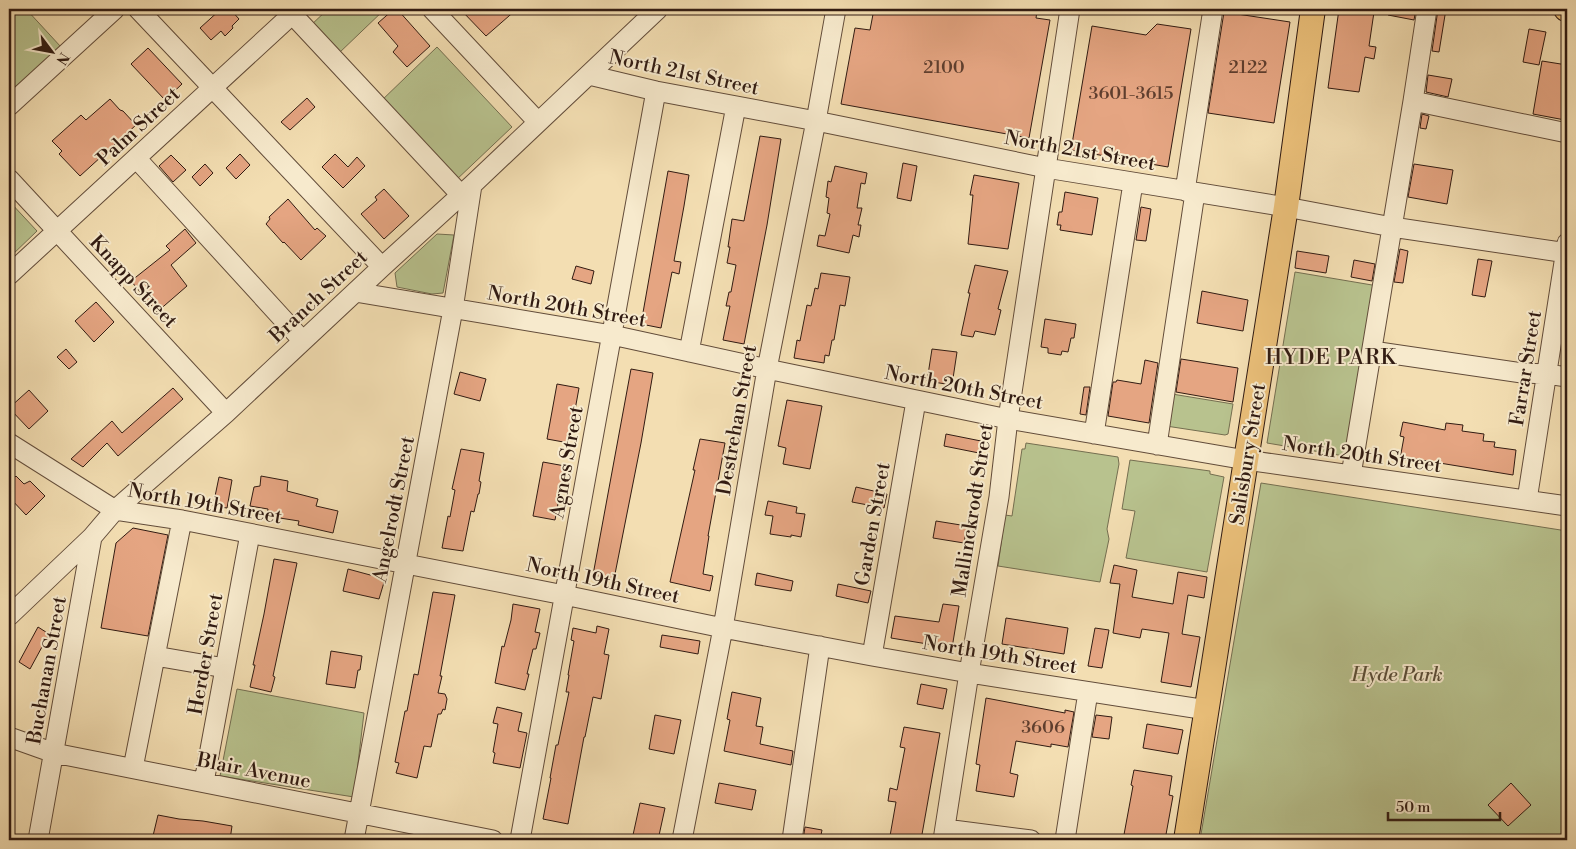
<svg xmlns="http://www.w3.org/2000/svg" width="1576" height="849" viewBox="0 0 1576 849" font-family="'Libre Bodoni',serif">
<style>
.green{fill:#b8c28e;stroke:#746e50}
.building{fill:#e5a582;stroke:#311b12}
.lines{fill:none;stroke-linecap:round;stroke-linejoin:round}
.minor-casing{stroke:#624c3a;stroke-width:21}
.major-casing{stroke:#311b12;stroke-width:26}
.minor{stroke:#f7eacd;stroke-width:19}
.major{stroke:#eabf79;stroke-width:24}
.labels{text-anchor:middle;stroke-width:4;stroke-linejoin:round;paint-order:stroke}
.number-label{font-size:18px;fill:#5e3e2e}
.street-label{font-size:20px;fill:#311b12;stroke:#f7eacd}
.park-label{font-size:20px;font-style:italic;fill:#5a4d37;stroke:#f7eacd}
.neighbourhood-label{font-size:21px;letter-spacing:1px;fill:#311b12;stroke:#f7eacd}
</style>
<rect width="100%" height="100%" fill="#f3deb2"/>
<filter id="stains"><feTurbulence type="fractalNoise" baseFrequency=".004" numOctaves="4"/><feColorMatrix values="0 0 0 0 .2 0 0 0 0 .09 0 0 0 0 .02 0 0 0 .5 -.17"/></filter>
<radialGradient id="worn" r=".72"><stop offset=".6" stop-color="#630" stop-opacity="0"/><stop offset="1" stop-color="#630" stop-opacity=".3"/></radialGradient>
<!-- green -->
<path class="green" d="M9,9H26L61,47L9,95Z
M328,9H385L338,54L309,27Z
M437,47L512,127L454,182L379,103Z
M9,201L37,231L9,258Z
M437,234L454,235L443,293L432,294L397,287L395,273Z
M1295,272L1378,286L1350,457L1267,443Z
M1172,394L1233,404L1228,434L1225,435L1166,426Z
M1026,443L1118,457L1119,464L1107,529L1109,539L1100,582L998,566L1005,515L1012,516L1022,449H1025Z
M1130,460L1210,471V474L1224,477L1207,572L1126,558L1135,511L1122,509Z
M1261,483L1567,531V840H1200Z
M237,689L364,713L354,797L220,776Z"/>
<!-- building -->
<path class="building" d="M221,9H230L239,19L232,26L233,28L225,36L221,31L211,40L200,28Z
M394,9H397L430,46L407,67L393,52L398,46L378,23Z
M460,9H517L486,36Z
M874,9H1022L1037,11L1036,18L1050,20L1029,138L841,104L855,28L870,30Z
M1339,9H1350L1374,12L1369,46L1376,47L1374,59L1365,57L1359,92L1328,88Z
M1389,9H1416L1414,20L1388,15Z
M1438,9H1446L1439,52L1432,51Z
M1224,12L1290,22L1274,123L1208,113Z
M1157,24L1191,29L1168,167L1071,150L1092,26L1146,35Z
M1529,29L1546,32L1539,65L1523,62Z
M148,48L182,84L165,100L131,64Z
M1542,61L1567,65V109L1565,120L1533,114Z
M1428,75L1452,79L1448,97L1426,92Z
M307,98L315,107L290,130L281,122Z
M110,99L120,110L123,111L136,125L80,176L59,154L62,151L52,141L81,115L86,120Z
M1422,114L1429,116L1426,129L1420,128Z
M760,136L781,139L767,225L744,344L723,340L730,306H726L729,292H731L736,265L727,263L730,247H728L732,219L744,221Z
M240,154L250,165L236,179L226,168Z
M335,154L348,167L357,157L365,166L343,188L322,167Z
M171,155L186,170L173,182L159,166Z
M903,163L917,166L911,201L897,198Z
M205,164L213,173L200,186L192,177Z
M1414,164L1453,170L1447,204L1408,197Z
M835,166L867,173L865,184L861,183L857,208H862L858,225H861L859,237L853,235L849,253L817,246L819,235L825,236L830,214L827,213L829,198L826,197L828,181L831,182Z
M668,171L689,175L684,206L674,261L681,262L679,274L672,272L661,328L641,324Z
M974,175L1019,183L1008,249L968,244L973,195H970Z
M384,189L409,216L384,239L361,214L377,200L375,197Z
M1065,192L1098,198L1092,235L1060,230L1061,225H1057L1059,212H1062Z
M288,199L315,230L317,228L326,236L301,260L284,242L283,243L266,224L270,219L269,217Z
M1141,207L1151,209L1146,241L1136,240Z
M185,229L196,243L171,265L187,286L157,312L131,281L170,250L166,246Z
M1400,249L1408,251L1403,283L1394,282Z
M1297,251L1329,256L1326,273L1295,268Z
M1478,259L1492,261L1485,297L1472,295Z
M1354,260L1375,264L1372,281L1351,277Z
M975,265L1008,271L998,309L1001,310L995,335L975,331L973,337L961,335L970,293H968Z
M576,266L594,271L591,284L572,279Z
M821,273L850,277L845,306L840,305L834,340H832L829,356L825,355L824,363L794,358L797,340L800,341L807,305L811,306L815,288L818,289Z
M1202,291L1248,300L1243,331L1197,323Z
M96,302L114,322L94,342L75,321Z
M1045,319L1076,324L1074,338H1071L1068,352L1062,351L1061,355L1048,353V348L1041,347Z
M66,349L77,362L69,369L57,357Z
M932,349L957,352L952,385L927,381Z
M1181,359L1238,368L1233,402L1176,392Z
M1145,360L1158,363L1149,423L1108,416L1113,382H1116L1117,380L1141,384Z
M631,369L653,373L641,443L614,579L593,575Z
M460,372L486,379L480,401L454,394Z
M557,384L579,388L569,443L547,439Z
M1084,387H1090L1086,415L1080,414Z
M173,388L183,399L118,456L107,443L83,467L71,459L112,421L122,433Z
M29,390L48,411L29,429L9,408Z
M787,400L822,406L810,469L783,464L786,448L778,446Z
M1403,422L1445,430L1446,423L1463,425L1462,431L1484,434L1483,441L1495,442L1494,447L1516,450L1513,475L1415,459L1414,462L1400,459L1404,437L1400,436Z
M946,434L981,441L979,453L944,446Z
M700,439L725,443L708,536H709L703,574L713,576L710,591L670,582L695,470H693Z
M461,449L484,453L479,481L481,482L479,494H478L474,512L471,511L463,551L442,548L448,516L450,517L455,490L452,489Z
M543,462L565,466L555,520L533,516Z
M16,476L24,484L30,481L45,496L26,515L9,497V483Z
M261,476L288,481L287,491L318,499L316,506L338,511L333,533L298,525L299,521L267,516L268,509L250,506L254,487L260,486Z
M219,477L232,480L227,508L213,506Z
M856,487L887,494L884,508L852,502Z
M768,501L797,507L796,513L805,514L801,537L791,535V537L770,534L773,516L765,515Z
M936,521L967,526L964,543L933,538Z
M133,528L168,535L148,636L101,628L116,543Z
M274,559L297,563L273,676L275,677L271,692L250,687L255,665H253L264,614Z
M1114,565L1137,570L1132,597L1173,604L1178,572L1207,577L1204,598L1188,595L1182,634L1200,637L1191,687L1161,682L1169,633L1142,629L1140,638L1113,633L1120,584L1110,583Z
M348,569L385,579L379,599L343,591Z
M757,573L793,581L791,591L755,585Z
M838,584L871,591L868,603L836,596Z
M433,592L455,595L440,676H442L438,693L445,694L447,699L445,710L443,709L441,714H438L431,747L424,746L417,778L396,773L399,763L395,762L405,711H407L414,674L418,675Z
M513,604L540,609L535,632L540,633L536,649H533L527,674H529L525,690L495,683L502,646L504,647L511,620Z
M943,604L959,606L952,648L891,638L895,616L939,622Z
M1006,618L1068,628L1064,654L1002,644Z
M597,626L609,629L604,654L609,655L601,699L593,697L585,737H584L568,824L543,819L551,778H550L556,745H558L569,692H566L569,675H568L574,641L571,640L573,628L596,633Z
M38,627L49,634L30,669L19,662Z
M1095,628L1109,630L1102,668L1088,666Z
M662,635L700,641L698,654L660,647Z
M331,651L362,656L360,670H358L355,688L326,684Z
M921,684L947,689L943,709L917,704Z
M732,692L761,698L756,726L763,727L760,744L793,751L791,765L724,751L730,720L727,719Z
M986,698L1065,713V710L1074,712L1068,747L1051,744V747L1016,741L1010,773L1018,775L1014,797L976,791L980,765L976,764Z
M497,707L522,713L518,731L527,733L520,768L493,763L495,753L493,752L498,724L493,723Z
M655,715L681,720L674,754L649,749Z
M1096,715L1112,717L1109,739L1092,737Z
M1147,724L1183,730L1178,754L1143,748Z
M904,727L940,733L921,840H897L898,838L890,836L896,802L888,801L890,788L897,790L905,748L900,747Z
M1134,770L1172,776L1169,795L1173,796L1165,840H1123L1133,786L1131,785Z
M719,783L756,790L752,810L715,803Z
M1511,783L1531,805L1508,826L1488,805Z
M640,803L665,808L658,840L633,835Z
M158,815L179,819L203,821L232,826L230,840H152Z
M805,827L822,830L820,840H803Z"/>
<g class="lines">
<defs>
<path id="minor" d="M138,9L382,267
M432,9L538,122
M292,14L461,195
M589,75L656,91L816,121L1046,168L1286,207L1392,227L1567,253
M1413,101L1427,9
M9,106L115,9
M136,158L303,341
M9,179L226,413
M1185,191L1213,9
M9,275L298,9
M355,292L612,335L767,369L1008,419L1246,460L1567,506
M1372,351L1522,373L1547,374L1567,377
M689,352L736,106
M1094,434L1133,183
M9,443L115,510L182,520L564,595L723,628L872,656L969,673L1207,710
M1157,445L1195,193
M1351,475L1413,101L1567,133
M1527,500L1567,243
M9,616L92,537L115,510L226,413L382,267L472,185L658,9
M155,656L225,668
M872,656L916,401
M9,737L54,753L493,840
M133,768L182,520
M204,782L250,534
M945,829L1031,840
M38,840L92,537
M354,840L453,309L472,185
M520,840L656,91
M682,840L723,628L767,369L816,121L836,9
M792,840L820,646
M943,840L969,673L999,497L1008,419L1070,9
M1065,840L1088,692"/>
<path id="major" d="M1566,9H1567
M1186,840L1286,207L1313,9"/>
</defs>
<!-- minor casing -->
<use href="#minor" class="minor-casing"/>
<!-- major casing -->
<use href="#major" class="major-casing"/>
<!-- minor -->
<use href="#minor" class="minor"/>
<!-- major -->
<use href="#major" class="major"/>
</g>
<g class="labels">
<!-- number labels -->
<g class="number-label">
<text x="944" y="73">2100</text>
<text x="1248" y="73">2122</text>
<text x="1131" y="99">3601-3615</text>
<text x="1043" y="733">3606</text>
</g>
<!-- street labels -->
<g class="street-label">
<text transform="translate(684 72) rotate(12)" y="7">North 21st Street</text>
<text transform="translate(138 126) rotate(-43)" y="7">Palm Street</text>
<text transform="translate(1080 150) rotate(10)" y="7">North 21st Street</text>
<text transform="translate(134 281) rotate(47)" y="7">Knapp Street</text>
<text transform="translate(318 296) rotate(-43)" y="7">Branch Street</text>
<text transform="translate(567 306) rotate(10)" y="7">North 20th Street</text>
<text transform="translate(1525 368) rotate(-81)" y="7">Farrar Street</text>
<text transform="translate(964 387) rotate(11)" y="7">North 20th Street</text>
<text transform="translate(736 420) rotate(-80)" y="7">Destrehan Street</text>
<text transform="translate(1247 454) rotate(-81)" y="7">Salisbury Street</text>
<text transform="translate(1362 454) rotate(8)" y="7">North 20th Street</text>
<text transform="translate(566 462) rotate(-80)" y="7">Agnes Street</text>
<text transform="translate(205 503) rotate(10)" y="7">North 19th Street</text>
<text transform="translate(393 509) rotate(-79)" y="7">Angelrodt Street</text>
<text transform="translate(972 510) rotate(-81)" y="7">Mallinckrodt Street</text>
<text transform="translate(872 524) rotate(-80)" y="7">Garden Street</text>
<text transform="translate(603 580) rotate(12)" y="7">North 19th Street</text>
<text transform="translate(205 654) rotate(-80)" y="7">Herder Street</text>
<text transform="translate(1000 654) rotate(9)" y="7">North 19th Street</text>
<text transform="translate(46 670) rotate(-80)" y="7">Buchanan Street</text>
<text transform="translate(254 770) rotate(11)" y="7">Blair Avenue</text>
</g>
<!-- park labels -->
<g class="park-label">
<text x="1397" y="681">Hyde Park</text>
</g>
<!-- neighbourhood labels -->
<g class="neighbourhood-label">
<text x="1331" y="364">HYDE PARK</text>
</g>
</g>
<!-- margin -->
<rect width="1576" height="849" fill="none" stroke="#f3deb2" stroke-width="30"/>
<rect x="10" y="10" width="1556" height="829" fill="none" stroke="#311b12" stroke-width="2.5"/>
<rect x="15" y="15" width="1546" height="819" fill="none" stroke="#311b12"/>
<!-- north arrow -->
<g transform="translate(52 52) rotate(122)" stroke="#f7eacd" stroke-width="4" paint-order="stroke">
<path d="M0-4L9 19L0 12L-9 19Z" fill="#311b12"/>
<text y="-8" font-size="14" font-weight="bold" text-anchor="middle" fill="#311b12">N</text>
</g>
<!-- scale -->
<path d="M1388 812v8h112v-8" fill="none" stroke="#311b12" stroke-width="2.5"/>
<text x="1396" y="812" font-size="15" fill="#311b12" stroke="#f7eacd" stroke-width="4" paint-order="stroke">50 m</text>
<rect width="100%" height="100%" filter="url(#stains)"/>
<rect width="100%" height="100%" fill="url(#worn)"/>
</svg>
